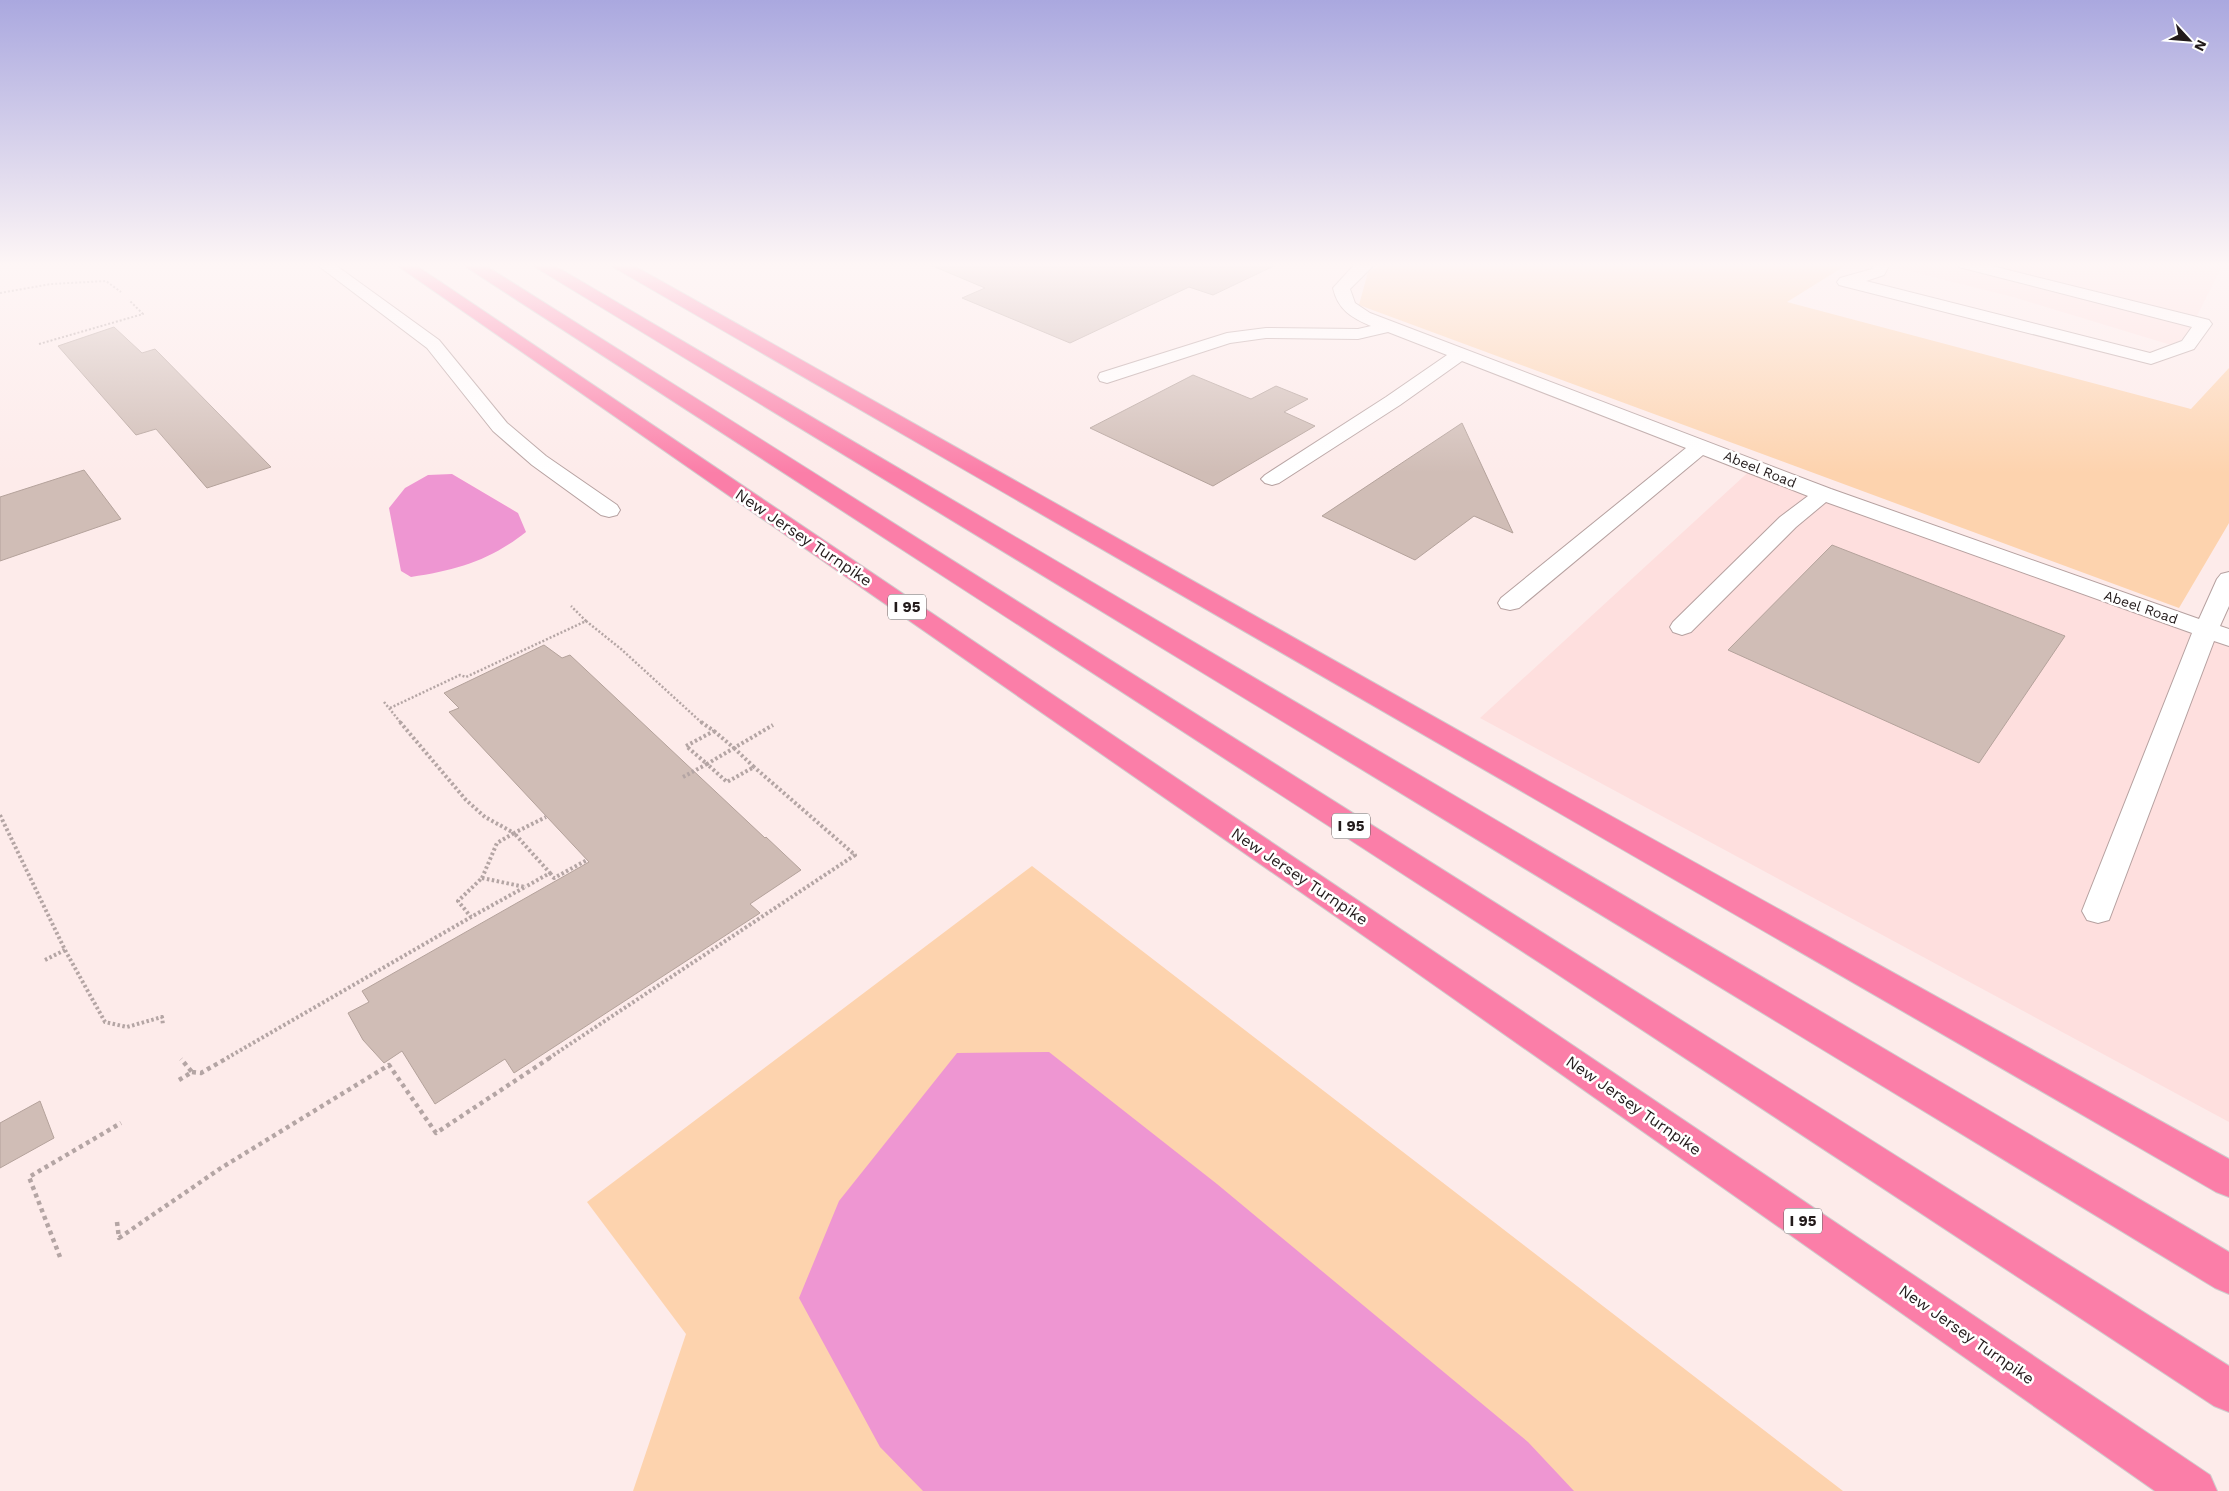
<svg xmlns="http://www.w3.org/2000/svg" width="2229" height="1491" viewBox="0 0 2229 1491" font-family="'Work Sans',sans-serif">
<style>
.built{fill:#fedfde}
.green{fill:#fdd3ae}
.water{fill:#ee96d2}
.building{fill:#d0bdb6;stroke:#b4a29b}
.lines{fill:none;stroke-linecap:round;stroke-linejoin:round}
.minor-casing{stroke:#b6a1a0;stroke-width:2}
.highway-casing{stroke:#cfcdcd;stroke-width:2}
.path-far3{stroke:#b4a5a4;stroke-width:2;stroke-dasharray:2 2;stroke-linecap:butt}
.path-far2{stroke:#b4a5a4;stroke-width:2.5;stroke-dasharray:2 2;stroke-linecap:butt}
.path-far1{stroke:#b4a5a4;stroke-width:4;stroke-dasharray:2.5 2.5;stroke-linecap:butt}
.path{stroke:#b4a5a4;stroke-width:4.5;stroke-dasharray:4 4;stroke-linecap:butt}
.minor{fill:#fff;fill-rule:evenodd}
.highway{fill:#fb7ea8;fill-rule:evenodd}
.labels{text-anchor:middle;stroke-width:5;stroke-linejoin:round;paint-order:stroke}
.far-street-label{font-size:14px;fill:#231b1b;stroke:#fff}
.shield{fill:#fff;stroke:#655f5f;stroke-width:1}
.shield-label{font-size:15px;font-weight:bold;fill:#231b1b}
.street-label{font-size:16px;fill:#231b1b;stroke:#fff}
</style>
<rect width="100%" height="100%" fill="#fdebea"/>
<!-- built -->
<path class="built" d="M1881,264H2223L2181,348L2013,297Z
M1755,466L2229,639V1122L1480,718Z"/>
<!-- green -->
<path class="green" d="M1383,264H1848L1787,302L2191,409L2229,368V523L2179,608L1359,305L1368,272Z
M1032,866L1843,1491H633L686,1334L587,1202Z"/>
<!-- water -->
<path class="water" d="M452,474L518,513L526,532C489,561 457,570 411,577L401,571L389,508L405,488L428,475Z
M1049,1052L1217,1184L1528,1442L1574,1491H923L880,1447L799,1298L839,1201L957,1053Z"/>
<!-- building -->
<path class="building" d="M928,264H1278L1213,295L1189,287L1070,343L962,298L985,288Z
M114,327L142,353L155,349L271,467L207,488L156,429L136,435L58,346Z
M1193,375L1251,399L1276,386L1308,399L1284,412L1315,426L1213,486L1090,428Z
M1462,423L1513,533L1474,516L1415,560L1322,516Z
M84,470L121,519L0,561V497Z
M1832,545L2065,636L1979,763L1728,650Z
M544,645L562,658L570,655L765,838L766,837L801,870L750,904L760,913L514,1073L505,1059L435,1104L402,1051L384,1063L363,1040L348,1013L369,1002L362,991L589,862L449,712L459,708L444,693Z
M40,1101L54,1138L0,1168V1123Z"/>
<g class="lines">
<defs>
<path id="minor" d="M316,264H334L439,340L507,423L546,456L617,505L620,510L617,515L609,517L601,515L532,465L493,431L427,348Z
M1355,264H1375L1350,289L1355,303L1370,313L1831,489L2199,619L2217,579L2221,574L2229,572V606L2220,626L2229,629V646L2214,641L2109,920L2098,923L2087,920L2082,911L2192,633L1826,502L1796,527L1691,632L1682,635L1673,632L1670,627L1673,622L1780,517L1808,496L1703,455L1519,608L1510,610L1501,608L1498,603L1501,598L1686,448L1462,361L1400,405L1279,483L1272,485L1265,483L1261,479L1265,475L1386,397L1447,355L1388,332L1358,339L1266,338L1230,343L1107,383L1100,381L1098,377L1100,373L1227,333L1266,328L1358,329L1371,326C1352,318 1338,310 1333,288Z
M1874,264H1890L1884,275L1866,281L2150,353L2182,341L2192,327L1959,267L1957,264H1984L2209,320L2212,324L2194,349L2151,364L1839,285L1837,282L1840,278L1872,269Z"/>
<path id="highway" d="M395,264H414L2210,1475L2217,1491H2155L1400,961Z
M464,264H483L2229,1366V1412L2214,1406L1551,970L466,267Z
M533,264H552L2229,1252V1294L2215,1288L535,267Z
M611,264H631L1548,781L2229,1159V1197L2216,1192L613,267Z"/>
</defs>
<!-- minor casing -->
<use href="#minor" class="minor-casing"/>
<!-- highway casing -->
<use href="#highway" class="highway-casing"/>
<!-- path-far3 -->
<path class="path-far3" d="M0,293L51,284L106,281L121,292
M39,344L143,314L129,300"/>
<!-- path-far2 -->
<path class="path-far2" d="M586,621L621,649L702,723
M384,702L401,723
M390,708L460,675L466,677L586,621L571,606"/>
<!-- path-far1 -->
<path class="path-far1" d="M400,722L466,800L485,817L514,833L546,817
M714,731L734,748L773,725
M734,748L754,767L727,782L707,764Z
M683,777L707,764L686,746L714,731L701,722
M0,815L65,950L105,1022L127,1027L162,1017L163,1025
M550,873L554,878L587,860
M482,878L497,843L514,833L550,873L525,887
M482,878L525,887L471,917L458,901Z
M45,960L65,950
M227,1058L471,917
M549,1058L855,855L754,767"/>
<!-- path -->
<path class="path" d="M192,1072L201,1073L229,1057
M179,1080L192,1072L181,1059
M117,1222L119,1238L221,1168L389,1065L436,1133L551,1057
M60,1257L29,1177L121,1123"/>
<!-- minor -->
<use href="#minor" class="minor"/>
<!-- highway -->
<use href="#highway" class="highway"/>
</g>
<!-- sky -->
<linearGradient id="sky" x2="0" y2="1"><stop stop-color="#aaa8df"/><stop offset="0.56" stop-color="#fef6f6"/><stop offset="1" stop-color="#fef6f6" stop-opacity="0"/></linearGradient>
<rect width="2229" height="473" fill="url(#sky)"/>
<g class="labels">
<!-- far-street labels -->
<g class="far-street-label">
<text transform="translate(1760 469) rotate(22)" y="5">Abeel Road</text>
<text transform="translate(2141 607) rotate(19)" y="5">Abeel Road</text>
</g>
<!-- shield labels -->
<g class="shield">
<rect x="888" y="594.5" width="38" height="25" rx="4"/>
<rect x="1332" y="813.5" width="38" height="25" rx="4"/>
<rect x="1784" y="1208.5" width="38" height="25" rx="4"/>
</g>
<g class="shield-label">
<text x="907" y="612">I 95</text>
<text x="1351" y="831">I 95</text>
<text x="1803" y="1226">I 95</text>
</g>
<!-- street labels -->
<g class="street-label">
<text transform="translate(804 537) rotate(34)" y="6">New Jersey Turnpike</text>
<text transform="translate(1300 876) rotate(34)" y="6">New Jersey Turnpike</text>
<text transform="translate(1634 1105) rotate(35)" y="6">New Jersey Turnpike</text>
<text transform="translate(1967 1334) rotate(35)" y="6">New Jersey Turnpike</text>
</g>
</g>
<!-- north arrow -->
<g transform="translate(2189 40) rotate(116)" stroke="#ffffff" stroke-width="4" paint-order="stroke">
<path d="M0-4L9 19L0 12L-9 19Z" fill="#231b1b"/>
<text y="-8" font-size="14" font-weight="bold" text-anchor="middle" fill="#231b1b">N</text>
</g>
</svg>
